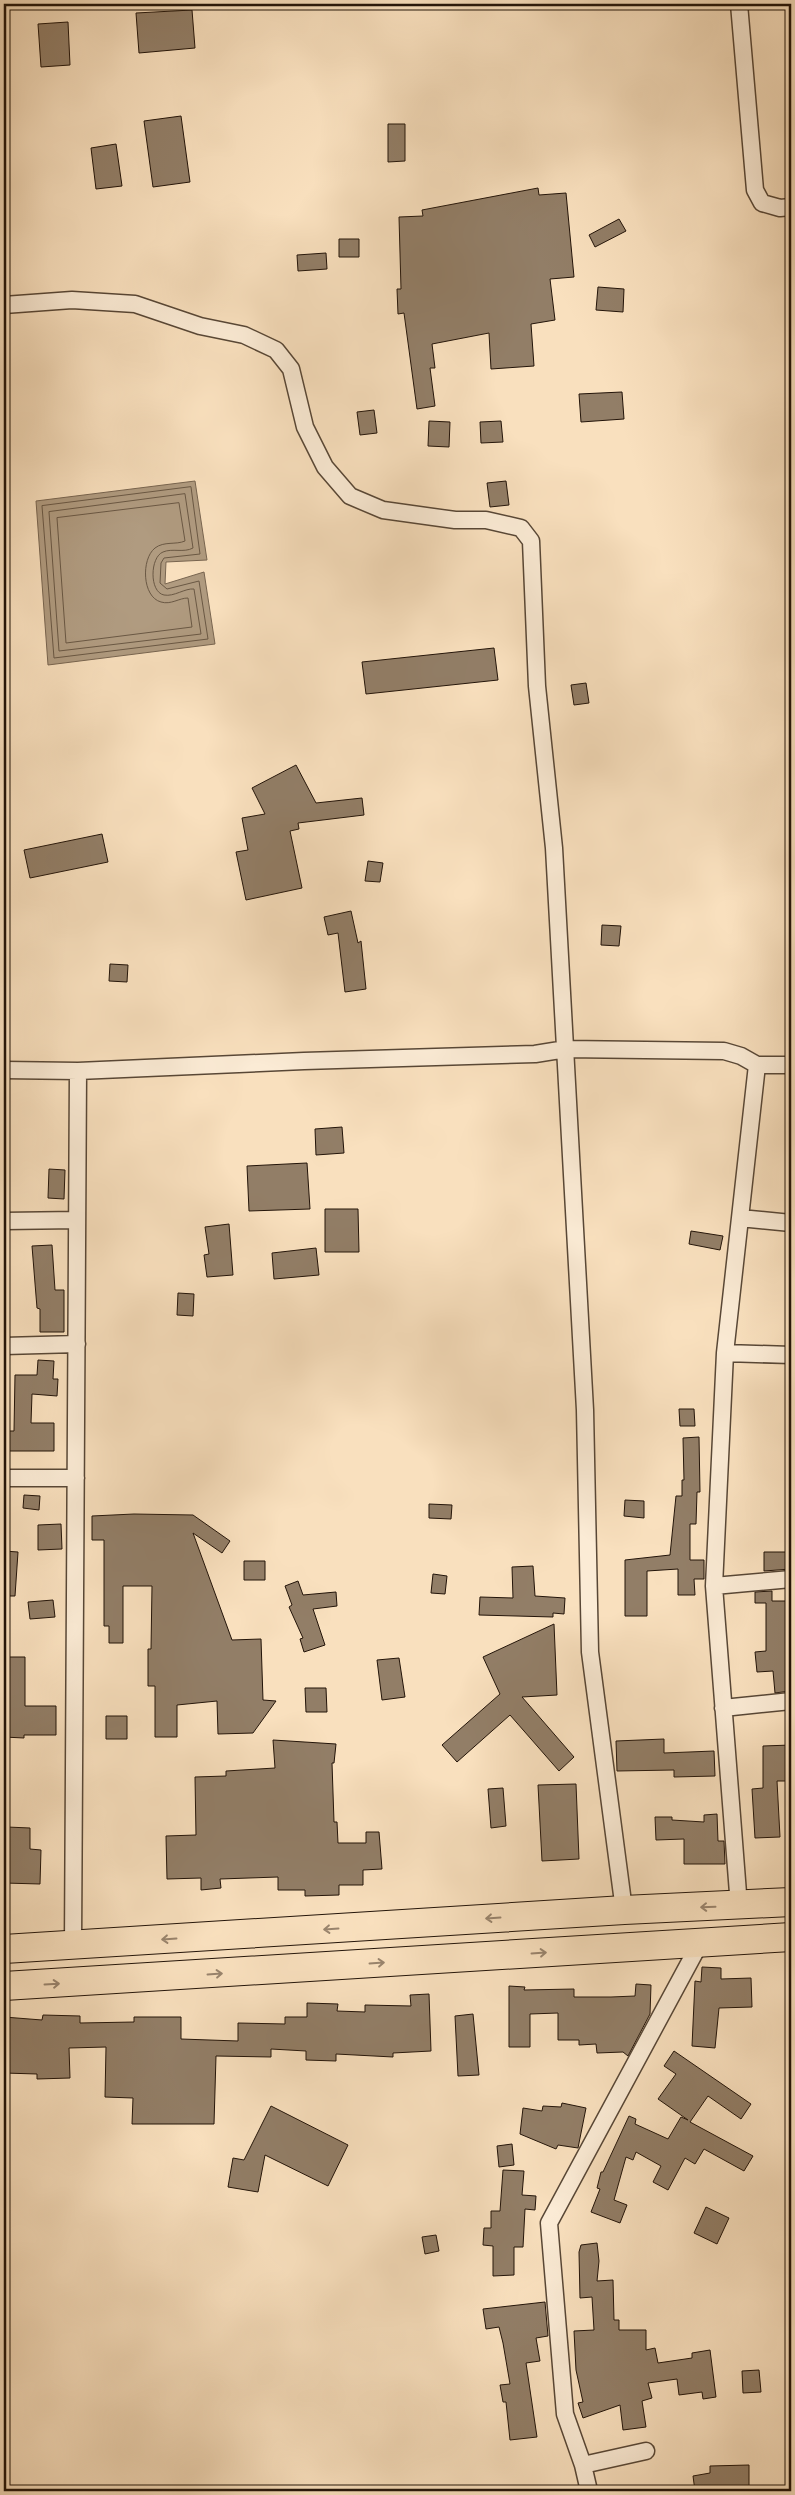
<svg xmlns="http://www.w3.org/2000/svg" width="795" height="2495" viewBox="0 0 795 2495" font-family="'EB Garamond',serif">
<style>
.water{fill:#b09b80;stroke:#786550}
.lines{fill:none;stroke-linecap:round;stroke-linejoin:round}
.shore{stroke:#6a5844;stroke-width:1}
.building{fill:#927e67;stroke:#231409}
.minor-casing{stroke:#584736;stroke-width:19}
.trunk-casing{stroke:#231409;stroke-width:30}
.minor{stroke:#fbebd5;stroke-width:16}
.trunk{stroke:#f9e0be;stroke-width:28}
.oneway{stroke:#99846d}
</style>
<rect width="100%" height="100%" fill="#f9e0be"/>
<filter id="stains"><feTurbulence type="fractalNoise" baseFrequency=".004" numOctaves="4"/><feColorMatrix values="0 0 0 0 .2 0 0 0 0 .09 0 0 0 0 .02 0 0 0 .5 -.17"/></filter>
<radialGradient id="worn" r=".72"><stop offset=".6" stop-color="#630" stop-opacity="0"/><stop offset="1" stop-color="#630" stop-opacity=".3"/></radialGradient>
<!-- water -->
<path class="water" d="M195,481L207,560L166,562L165,584L204,572L215,644L48,665L36,501Z"/>
<g class="lines">
<!-- shore -->
<path class="shore" d="M191,487L200,554L164,558L161,563L160,583L167,589L199,581L208,639L54,658L42,506Z
M185,494L193,548C184,553 172,548 163,552C150,557 149,592 164,595C174,597 185,588 194,589L201,634L59,651L49,512Z
M179,503L185,541C176,545 164,541 155,548C141,559 142,597 161,602C171,605 179,598 188,598L192,627L66,643L57,518Z"/>
</g>
<!-- building -->
<path class="building" d="M192,10L195,48L139,53L136,13Z
M68,22L70,65L41,67L38,24Z
M181,116L190,182L153,187L144,121Z
M388,124H405V161L388,162Z
M116,144L122,186L96,189L91,148Z
M538,188L539,195L566,193L574,277L550,279L555,320L531,324L534,366L491,369L489,333L432,344L435,368H430L435,406L417,409L404,313L398,314L397,289H401L399,217L423,216L422,210Z
M619,219L626,231L595,247L589,235Z
M339,239H359V257H339Z
M326,253L327,269L298,271L297,255Z
M598,287L624,289L623,312L596,310Z
M622,392L624,419L581,422L579,394Z
M374,410L377,433L360,435L357,412Z
M429,421L450,422L449,447L428,446Z
M501,421L503,442L481,443L480,422Z
M506,481L509,505L490,507L487,483Z
M494,648L498,680L366,694L362,662Z
M586,683L589,703L574,705L571,685Z
M296,765L316,803L362,798L364,815L298,823L299,829L290,831L302,888L246,900L236,852L248,850L242,818L265,814L252,788Z
M102,834L108,862L30,878L24,850Z
M368,861L383,863L380,882L365,881Z
M351,911L358,943L361,941L366,989L345,992L338,933L328,935L324,917Z
M602,925L621,926L619,946L601,945Z
M110,964L128,965L127,982L109,981Z
M342,1127L344,1153L316,1155L315,1129Z
M307,1163L310,1209L249,1211L247,1166Z
M49,1169L65,1170L64,1199L48,1198Z
M325,1209H358L359,1252H325Z
M229,1224L233,1275L207,1277L204,1255L209,1254L205,1227Z
M691,1231L723,1236L720,1250L689,1244Z
M52,1245L55,1290H64V1332H40V1309L37,1308L32,1246Z
M316,1248L319,1275L274,1279L272,1253Z
M178,1293L194,1294L193,1316L177,1315Z
M38,1360L54,1361L53,1379H58L57,1396L32,1394L31,1423H54V1451H6V1431H14L15,1375H37Z
M679,1409H694L695,1426H680Z
M699,1437L700,1492H697L696,1524H690V1560H704V1579H694L695,1595H678V1569L647,1571V1616H625V1560L670,1555L676,1496H682V1480H684L683,1438Z
M24,1495L40,1496L39,1510L23,1508Z
M625,1500L644,1501V1518L624,1516Z
M429,1504L452,1505L451,1519L429,1518Z
M134,1514L193,1515L230,1541L222,1553L193,1533L232,1640L261,1639L263,1700L276,1701L253,1733L218,1734L217,1701L177,1705V1737H155V1686H148V1649H151L152,1586H123V1643H109V1626H104V1540H92V1516Z
M61,1524L62,1549L38,1550V1525Z
M4,1551L18,1552L15,1596H4Z
M764,1552H791V1569L764,1571Z
M244,1561H265V1580H244Z
M533,1566L535,1596L565,1598L564,1614L553,1613V1617L479,1615L480,1597L513,1598L512,1567Z
M433,1574L447,1576L445,1594L431,1593Z
M298,1581L303,1595L336,1592L337,1606L313,1609L325,1645L304,1652L300,1639L303,1638L289,1607L292,1605L285,1586Z
M772,1591V1601H791V1640H786L790,1691L775,1693L773,1671L757,1672L755,1652L766,1651V1603H755V1592Z
M53,1600L55,1617L30,1619L28,1602Z
M554,1624L557,1695L522,1697L574,1757L559,1771L510,1715L457,1762L442,1745L500,1694L483,1657Z
M4,1657H25V1706H56V1735H24V1738L4,1737Z
M399,1658L405,1697L382,1700L377,1660Z
M305,1688H326L327,1712H306Z
M106,1716H127V1739H106Z
M664,1739V1753L714,1751L715,1776L674,1777V1770L617,1771L616,1741Z
M273,1740L336,1744L334,1763H332L334,1822H337L338,1843H366V1832H379L382,1869L363,1870V1885H339V1895L305,1896V1890H278V1877L220,1879L221,1888L201,1890V1878L167,1879L166,1836L196,1835L195,1777L226,1776V1771L275,1768Z
M791,1745V1781H777L780,1837L755,1838L752,1789L763,1788V1746Z
M576,1784L579,1859L542,1861L538,1785Z
M503,1788L506,1826L491,1828L488,1789Z
M717,1814L718,1841H724L725,1864H684V1839L656,1840L655,1817H672V1820L704,1822V1815Z
M7,1827L30,1828V1849L41,1850L40,1884L4,1883V1849H7Z
M702,1967L721,1968V1979L751,1978L752,2007L719,2008L715,2048L692,2046L695,1981L701,1982Z
M636,1984L651,1985L650,2014L628,2056L623,2052L597,2053L596,2044L579,2045V2040H558V2013L530,2014V2047H509V1986L525,1987L524,1990L574,1989V1997H611L635,1996Z
M429,1994L431,2051L393,2053V2057L336,2054V2061L306,2060V2051L271,2049V2057L216,2056L214,2124H132L133,2098L105,2097L106,2047L69,2048L70,2078L37,2079V2074L4,2073V2017L42,2020L43,2015L80,2016V2023L134,2022V2017H181V2039L238,2041V2023L285,2024V2017H307V2003L338,2004L337,2011L365,2012V2005L411,2006L410,1995Z
M473,2014L479,2075L458,2076L455,2016Z
M674,2051L751,2104L741,2119L708,2096L690,2122L753,2156L744,2171L704,2149L695,2164L685,2158L668,2190L653,2182L661,2166L636,2152L633,2160L626,2157L614,2200L627,2205L620,2223L591,2212L600,2189L597,2188L601,2172H603L629,2116L636,2119L635,2124L668,2139L681,2117L688,2120L658,2099L676,2074L664,2066Z
M562,2103L586,2108L578,2148L558,2145L556,2149L520,2134L523,2108L542,2111L543,2106L561,2107Z
M271,2106L348,2145L328,2186L265,2155L258,2192L228,2187L233,2158L244,2160Z
M512,2144L514,2165L499,2167L497,2146Z
M503,2170L524,2171L522,2195L536,2196L535,2210L525,2209L523,2247H514V2275L493,2276V2246L483,2245L484,2228H491V2211H500Z
M706,2207L729,2218L717,2244L694,2233Z
M436,2235L439,2251L425,2254L422,2237Z
M597,2243L599,2261L597,2281L613,2280L614,2320H619V2330H646V2350L655,2348L658,2363L692,2358V2353L710,2350L716,2397L703,2399L702,2392L679,2395L677,2379L648,2383L652,2398L642,2401L646,2427L623,2430L620,2405L583,2418L578,2403L583,2402L576,2370L574,2331L594,2330L592,2297L580,2298L579,2252L581,2245Z
M545,2302L548,2336L536,2338L540,2361L526,2363L537,2437L510,2440L506,2402H503L500,2385L510,2384L503,2343L499,2327L486,2329L483,2309Z
M759,2370L761,2392L743,2393L742,2371Z
M749,2465V2488H732V2491H695L693,2476L710,2473V2466Z"/>
<g class="lines">
<defs>
<path id="minor" d="M739,4L755,190L762,203L780,208L791,207
M4,305L72,300L135,304L200,326L244,335L276,350L291,369L305,427L325,467L350,496L383,510L455,520H486L521,528L531,541L537,686L554,848L585,1410L590,1652L624,1910
M4,1070L78,1071L304,1061L535,1054L566,1049L724,1051L741,1056L757,1065H791
M740,1218L791,1223
M4,1221L77,1220
M4,1346L77,1344
M725,1353L791,1355
M4,1478H76
M714,1586L791,1579
M723,1708L791,1701
M739,1906L714,1586L725,1353L757,1065
M73,1945L78,1071
M583,2465L646,2451
M589,2491L583,2465L565,2414L549,2223L700,1943"/>
<path id="trunk" d="M4,1949L624,1910L791,1902
M4,1986L791,1937"/>
</defs>
<!-- minor casing -->
<use href="#minor" class="minor-casing"/>
<!-- trunk casing -->
<use href="#trunk" class="trunk-casing"/>
<!-- minor -->
<use href="#minor" class="minor"/>
<!-- trunk -->
<use href="#trunk" class="trunk"/>
</g>
<!-- one-way arrows -->
<defs><path id="oneway-shaft" d="M-6 0H5M1.5-3L5.5 0L1.5 3" fill="none" stroke-width="1.6" stroke-linecap="round" stroke-linejoin="round" transform="scale(1.25)"/></defs>
<g class="oneway">
<use href="#oneway-shaft" transform="translate(708 1907) rotate(178)"/>
<use href="#oneway-shaft" transform="translate(493 1918) rotate(176)"/>
<use href="#oneway-shaft" transform="translate(331 1929) rotate(176)"/>
<use href="#oneway-shaft" transform="translate(169 1939) rotate(176)"/>
<use href="#oneway-shaft" transform="translate(539 1953) rotate(-4)"/>
<use href="#oneway-shaft" transform="translate(377 1963) rotate(-4)"/>
<use href="#oneway-shaft" transform="translate(215 1974) rotate(-4)"/>
<use href="#oneway-shaft" transform="translate(52 1984) rotate(-3)"/>
</g>
<!-- margin -->
<rect width="795" height="2495" fill="none" stroke="#f9e0be" stroke-width="20"/>
<rect x="5" y="5" width="785" height="2485" fill="none" stroke="#231409" stroke-width="2.5"/>
<rect x="10" y="10" width="775" height="2475" fill="none" stroke="#231409"/>
<rect width="100%" height="100%" filter="url(#stains)"/>
<rect width="100%" height="100%" fill="url(#worn)"/>
</svg>
